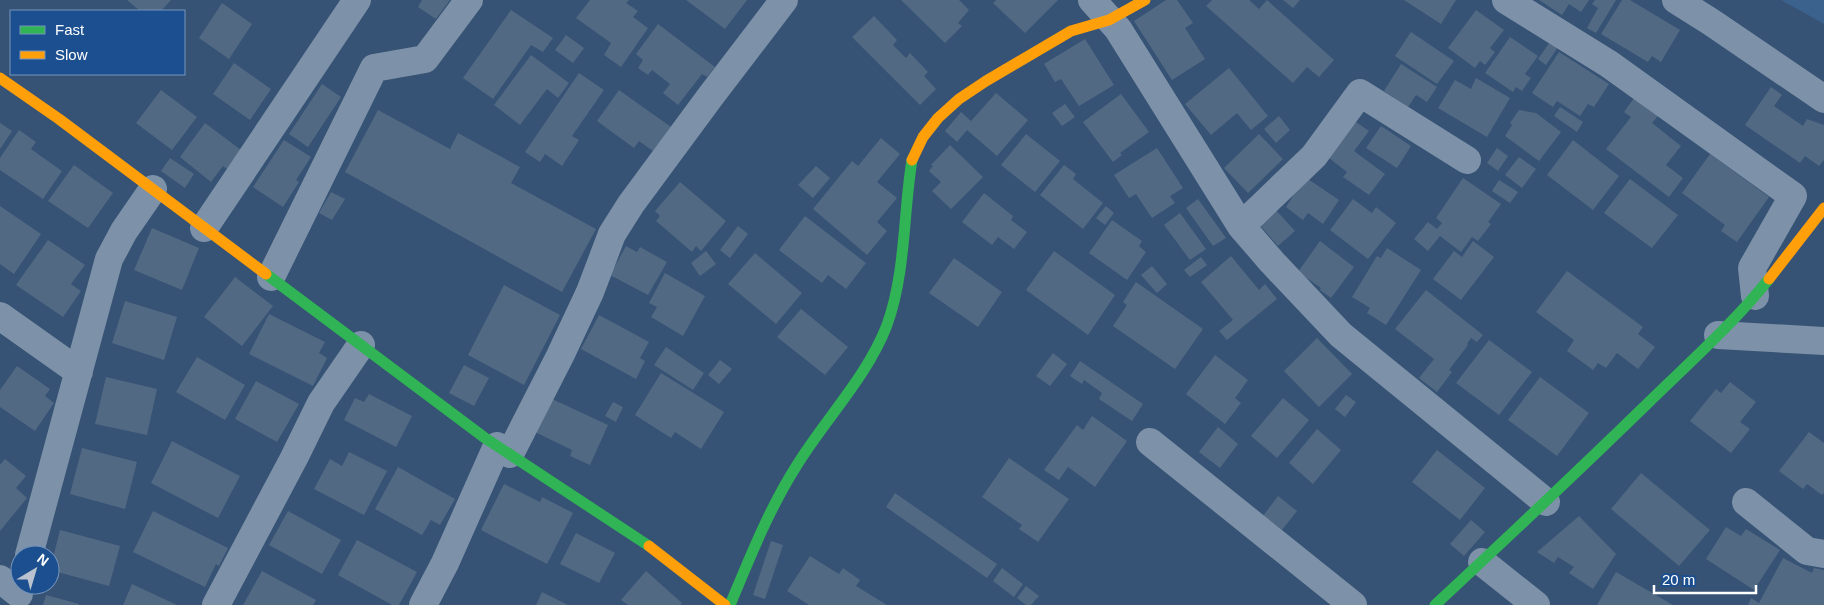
<svg xmlns="http://www.w3.org/2000/svg" width="1824" height="605" viewBox="0 0 1824 605" font-family="Arial,sans-serif">
<style>
.water{fill:#3b618d}
.building{fill:#526984}
.lines{fill:none;stroke-linecap:round;stroke-linejoin:round}
.street{stroke:#7d92a8;stroke-width:28}
.fast{stroke:#30b455;stroke-width:11}
.slow{stroke:#ff9f0a;stroke-width:11}
</style>
<rect width="100%" height="100%" fill="#365274"/>
<!-- water -->
<path class="water" d="M1781,0H1824V24Z"/>
<!-- building -->
<path class="building" d="M127,0H171L161,11H140Z
M422,0H450L436,19L418,7Z
M590,0H629L626,3L638,11L633,17L648,28L621,67L604,55L611,43L576,18Z
M686,0H747L725,29Z
M901,0H959L969,10L958,23L962,26L945,43Z
M996,0H1058L1025,33L993,3Z
M1166,0H1177L1193,23L1185,28L1205,59L1172,80L1134,21Z
M1212,0H1249L1259,9L1267,0L1334,60L1319,77L1307,67L1293,83L1206,6Z
M1283,0H1300L1293,8Z
M1404,0H1456L1441,24Z
M1539,0H1589L1581,12L1569,4L1562,15Z
M1595,0H1616L1596,33L1587,28L1598,8L1592,4Z
M1622,0H1630L1680,30L1661,62L1652,56L1648,62L1601,34Z
M222,3L252,24L229,59L199,38Z
M511,10L553,38L543,52L531,45L493,99L463,78Z
M1476,10L1504,30L1490,48L1495,52L1485,65L1480,61L1475,68L1448,48Z
M874,16L897,40L893,45L906,58L910,53L928,72L924,76L936,89L920,105L852,37Z
M658,24L715,67L707,77L702,74L678,105L663,93L670,84L652,70L648,75L638,68L643,60L636,54Z
M1411,32L1454,61L1437,84L1395,56Z
M566,35L584,48L573,63L555,50Z
M1510,37L1538,56L1525,74L1531,78L1522,91L1516,87L1513,92L1485,73Z
M1085,39L1114,85L1079,106L1061,79L1055,82L1044,64Z
M1550,42L1558,47L1546,65L1538,59Z
M1559,52L1609,84L1594,107L1588,104L1580,116L1557,101L1553,107L1532,93Z
M531,55L569,83L558,98L547,89L520,125L494,105Z
M234,63L271,89L250,120L213,94Z
M1401,64L1437,87L1427,102L1416,95L1408,107L1384,91Z
M1229,68L1268,116L1251,130L1237,113L1211,135L1185,104Z
M579,73L604,90L572,136L579,140L562,166L545,154L540,162L525,152Z
M1476,78L1510,98L1487,137L1438,108L1455,80L1471,89Z
M322,84L341,97L308,147L289,134Z
M1771,87L1782,95L1774,106L1803,126L1807,119L1824,125V160L1819,166L1805,156L1800,163L1745,125Z
M161,90L197,117L172,150L136,123Z
M619,90L671,127L653,151L639,141L634,148L597,121Z
M996,93L1028,120L997,156L967,130L957,142L945,131L961,112L971,121Z
M1121,94L1149,132L1120,153L1122,155L1113,162L1083,122Z
M1634,98L1658,116L1652,123L1681,146L1666,165L1683,178L1669,197L1606,149L1631,117L1624,112Z
M1065,104L1075,117L1062,126L1052,113Z
M1560,107L1583,122L1577,132L1554,116Z
M378,110L450,149L458,133L520,167L511,183L596,229L562,292L345,172Z
M1519,110L1536,113L1561,132L1539,161L1505,136L1512,125L1510,123Z
M1279,116L1290,130L1276,143L1264,129Z
M1356,122L1369,131L1354,151L1385,174L1369,195L1343,177L1347,172L1329,158Z
M0,123L12,131L0,149Z
M205,123L241,150L227,169L223,166L211,182L180,157Z
M1381,126L1411,146L1397,168L1366,148Z
M19,130L36,142L31,149L62,171L43,199L0,170V158Z
M1026,134L1060,161L1035,192L1001,165Z
M1259,134L1283,159L1248,193L1224,168Z
M881,138L900,154L877,182L897,198L877,222L887,231L867,255L813,209L852,161L858,166Z
M284,140L311,157L296,180L299,182L283,207L253,187Z
M1573,140L1619,176L1593,210L1547,175Z
M950,145L983,177L951,209L932,191L941,182L929,171L933,166L931,165Z
M1157,148L1183,188L1170,196L1175,203L1152,218L1136,194L1129,198L1114,175Z
M1497,148L1508,156L1498,171L1487,163Z
M1710,154L1769,197L1737,242L1721,231L1725,225L1682,193Z
M1519,157L1536,169L1522,188L1505,175Z
M170,158L194,174L185,188L161,171Z
M74,165L113,193L88,228L48,201Z
M1064,165L1076,174L1073,179L1103,203L1083,229L1040,195Z
M816,166L830,178L813,198L798,185Z
M1305,177L1339,200L1323,224L1308,213L1303,220L1286,207Z
M1463,178L1501,204L1488,222L1491,224L1478,241L1472,237L1461,252L1440,236L1428,251L1414,239L1428,222L1437,229L1442,223L1436,218Z
M1630,179L1678,215L1652,248L1604,213Z
M1499,180L1518,192L1510,203L1492,191Z
M680,182L726,221L701,251L696,246L692,252L656,221L660,216L655,211Z
M331,192L345,199L332,220L319,213Z
M984,193L1013,216L1011,220L1027,232L1014,249L998,237L992,245L962,222Z
M1198,199L1226,238L1213,246L1186,208Z
M1353,199L1372,213L1376,207L1396,223L1368,259L1330,230Z
M0,206L41,234L14,274L0,264Z
M1106,206L1114,213L1105,225L1096,218Z
M1274,208L1295,231L1278,246L1258,223Z
M1180,213L1206,249L1190,260L1164,225Z
M805,216L866,263L846,289L828,275L822,283L779,250Z
M1112,220L1142,241L1139,246L1146,252L1127,280L1089,253Z
M738,226L748,234L730,258L720,250Z
M152,228L199,248L182,290L134,270Z
M48,240L85,265L71,284L81,291L63,317L16,285Z
M1320,241L1354,267L1331,298L1320,290L1321,288L1298,272Z
M1473,241L1494,257L1461,300L1433,279L1454,251L1462,257Z
M626,246L637,252L640,247L667,262L648,295L610,275Z
M1387,248L1421,270L1386,325L1367,313L1370,308L1352,297L1377,256L1381,258Z
M706,251L716,264L700,276L691,263Z
M1054,251L1115,295L1088,335L1026,290Z
M755,253L802,293L776,324L728,284Z
M1231,256L1259,290L1265,284L1277,299L1227,340L1219,331L1233,320L1201,282Z
M1201,257L1207,265L1190,277L1184,270Z
M954,258L1002,292L978,327L929,293Z
M1152,266L1167,284L1157,293L1141,275Z
M1567,271L1643,327L1638,334L1655,347L1638,369L1617,353L1606,368L1598,363L1593,370L1567,351L1574,340L1536,312Z
M665,273L705,296L683,336L651,317L657,307L649,303Z
M235,277L273,306L242,346L204,317Z
M1136,282L1203,329L1175,369L1113,326L1127,305L1123,302Z
M504,285L560,315L524,385L468,355Z
M1426,290L1483,335L1477,342L1471,338L1467,344L1468,345L1449,370L1452,372L1437,392L1419,378L1434,359L1395,329Z
M125,301L177,317L164,360L112,343Z
M801,309L848,347L825,375L777,337Z
M269,314L325,342L319,353L327,358L313,386L249,354Z
M599,315L649,342L640,358L645,361L636,379L581,349Z
M1317,338L1352,374L1319,407L1284,371Z
M1489,340L1532,372L1499,415L1456,383Z
M666,347L704,373L693,390L654,365Z
M1053,353L1067,364L1050,386L1036,376Z
M1215,355L1248,380L1235,398L1241,403L1225,424L1186,394Z
M197,357L245,385L225,420L176,392Z
M720,360L732,369L719,384L708,375Z
M1080,361L1143,404L1132,421L1099,399L1102,393L1084,380L1082,384L1070,376Z
M464,365L489,378L474,406L449,393Z
M17,366L50,389L45,396L54,403L35,431L0,407V390Z
M661,373L724,412L701,449L675,432L671,438L635,415Z
M106,377L157,389L147,435L95,424Z
M1540,377L1589,413L1557,456L1508,420Z
M256,381L299,404L277,442L235,419Z
M1730,382L1756,402L1740,422L1750,429L1731,453L1690,421L1716,389L1721,393Z
M369,394L412,416L396,447L344,420L355,398L364,402Z
M1346,395L1356,402L1345,417L1335,409Z
M550,398L608,425L590,465L570,456L572,450L535,432Z
M1283,398L1309,420L1277,458L1251,436Z
M613,402L623,407L616,422L605,416Z
M1092,416L1127,441L1095,487L1068,467L1059,480L1044,470L1077,425L1083,430Z
M1218,427L1238,444L1220,468L1199,452Z
M1317,429L1341,450L1313,484L1289,463Z
M1809,432L1824,443V493L1822,495L1807,484L1803,489L1779,471Z
M172,441L240,476L218,518L151,483Z
M82,448L137,462L125,509L70,494Z
M1437,450L1485,488L1460,520L1412,482Z
M349,452L387,471L364,515L314,489L330,459L342,466Z
M1009,458L1069,499L1038,542L1019,529L1022,525L982,497Z
M5,459L26,476L16,488L27,498L0,531V465Z
M398,467L455,499L440,525L431,520L422,535L375,509Z
M1641,473L1710,530L1679,566L1611,509Z
M504,484L540,502L542,497L573,513L547,564L481,530Z
M895,493L997,564L987,578L886,507Z
M1278,496L1297,511L1282,530L1263,516Z
M153,511L228,548L219,566L216,564L205,587L133,552Z
M288,511L341,540L322,574L269,545Z
M1579,516L1616,554L1593,589L1569,573L1574,567L1558,557L1554,563L1537,552Z
M1471,520L1485,532L1464,556L1450,544Z
M1726,527L1741,536L1746,529L1780,550L1754,590L1706,559Z
M60,530L120,546L109,586L50,570Z
M576,533L615,553L599,583L560,564Z
M357,540L417,572L399,605H392L338,575Z
M771,541L783,545L765,599L753,595Z
M810,556L839,574L843,568L860,580L856,586L887,605H809L787,591Z
M1783,558L1812,573L1814,568L1824,570V605H1748L1751,598L1759,603Z
M1002,568L1023,584L1014,597L993,581Z
M262,571L316,600L313,605H243Z
M646,571L682,603L680,605H628L621,600Z
M1616,572L1673,605H1597Z
M132,584L177,605H123Z
M1026,586L1039,596L1031,605H1026L1017,598Z
M542,592L568,605H536Z
M46,595L79,604V605H43Z"/>
<g class="lines">
<!-- street -->
<path class="street" d="M1092,0L1118,29L1241,226L1272,262L1341,335L1546,502
M1506,0L1609,64L1793,196L1752,268L1755,296
M1676,0L1711,22L1824,99
M1241,226L1314,156L1360,93L1467,160
M204,228L357,0
M271,277L374,68L425,59L469,0
M0,316L79,372
M1718,335L1824,341
M1150,442L1353,605
M510,454L560,356L590,292L612,234L631,204L710,97L784,0
M1746,502L1807,551L1824,554
M29,555L109,259L124,231L153,189
M1482,562L1536,605
M0,579L19,594
M216,605L294,458L321,403L361,345
M423,605L445,563L497,446"/>
<!-- fast -->
<path class="fast" d="M266,274L485,438L649,546
M730,605C750,557 769,509 797,465C826,418 867,377 887,325C906,272 903,215 912,160
M1435,605C1506,539 1577,472 1647,404C1689,363 1733,324 1769,279"/>
<!-- slow -->
<path class="slow" d="M0,78L59,119L266,274
M912,160L923,137L938,118L959,99L986,81L1071,31L1109,20L1145,0
M1769,279L1824,208
M649,546L725,605"/>
</g>
<!-- legend -->
<rect x="10" y="10" width="175" height="65" fill="#1b4f8f" stroke="#7695bc"/>
<rect x="20" y="26" width="25" height="8" fill="#30b455" stroke="#7695bc"/>
<text x="55" y="35" font-size="15" fill="#ffffff">Fast</text>
<rect x="20" y="51" width="25" height="8" fill="#ff9f0a" stroke="#7695bc"/>
<text x="55" y="60" font-size="15" fill="#ffffff">Slow</text>
<!-- north arrow -->
<g transform="translate(35 570) rotate(38)"><circle r="24" fill="#1b4f8f" stroke="#7695bc"/>
<path d="M0-4L9 19L0 12L-9 19Z" fill="#b9c2ce"/>
<text y="-8" font-size="14" font-weight="bold" text-anchor="middle" fill="#ffffff">N</text>
</g>
<!-- scale -->
<path d="M1654 585v8h102v-8" fill="none" stroke="#ffffff" stroke-width="2.5"/>
<text x="1662" y="585" font-size="15" fill="#ffffff" stroke="#1b4f8f" stroke-width="4" paint-order="stroke">20 m</text>
</svg>
